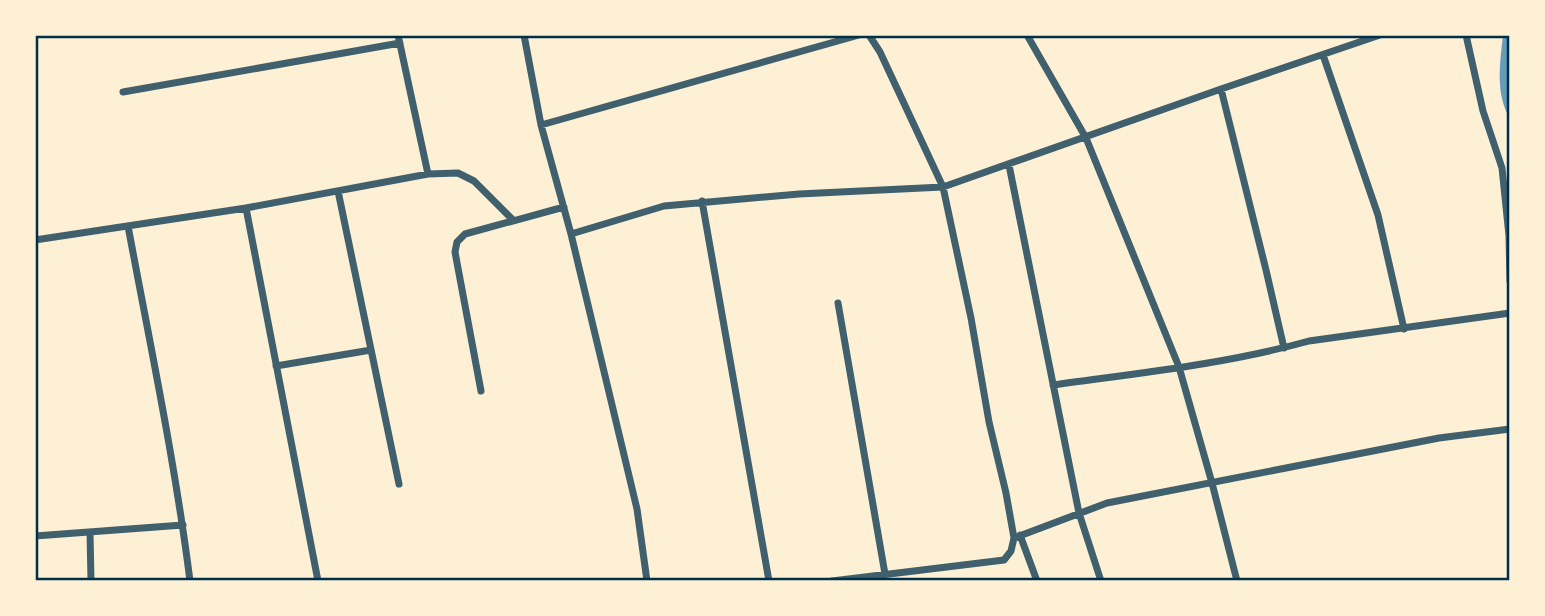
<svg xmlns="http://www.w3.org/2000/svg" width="1545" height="616" viewBox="0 0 1545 616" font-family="'Titillium Web',sans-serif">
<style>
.water{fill:#669bbc}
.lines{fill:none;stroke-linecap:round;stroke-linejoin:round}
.minor{stroke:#3f606c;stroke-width:7}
.neatline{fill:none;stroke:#003049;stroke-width:2.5}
</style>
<rect width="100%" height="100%" fill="#fdf0d5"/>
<!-- water -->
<path class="water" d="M1503,35H1510V119C1495,93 1500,63 1503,35Z"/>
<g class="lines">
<!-- minor -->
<path class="minor" d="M398,35L428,174
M524,35L541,125L571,234
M1027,35L1086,138L1179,367L1212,483L1237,581
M1466,35L1483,111L1502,168L1509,236L1510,281
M1323,55L1378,215L1404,329
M1221,89L1266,270L1284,348
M123,92L400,43
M541,125L859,35
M1009,165L1079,513L1101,581
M338,191L399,484
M702,201L769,581
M246,208L318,581
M128,226C150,344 175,462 190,581
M35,240L246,208L428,174L458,173L474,181L513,220
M838,303L885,574
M276,366L371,350
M1053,385C1139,373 1226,364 1309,341L1510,313
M481,391L455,252L457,242L465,234L564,207
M90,532L91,581
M1020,535L1037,581
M35,536L183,525
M1014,538L1107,503L1439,438L1510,429
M647,581L637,509L571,234L664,206L799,194L943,187L1221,89L1380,35
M832,581L1004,560L1011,551L1014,538L1006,493L989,422L971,318L943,187L880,52L869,35"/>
</g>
<!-- border -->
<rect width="1545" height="616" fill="none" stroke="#fdf0d5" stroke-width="74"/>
<rect x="37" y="37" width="1471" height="542" class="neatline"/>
</svg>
